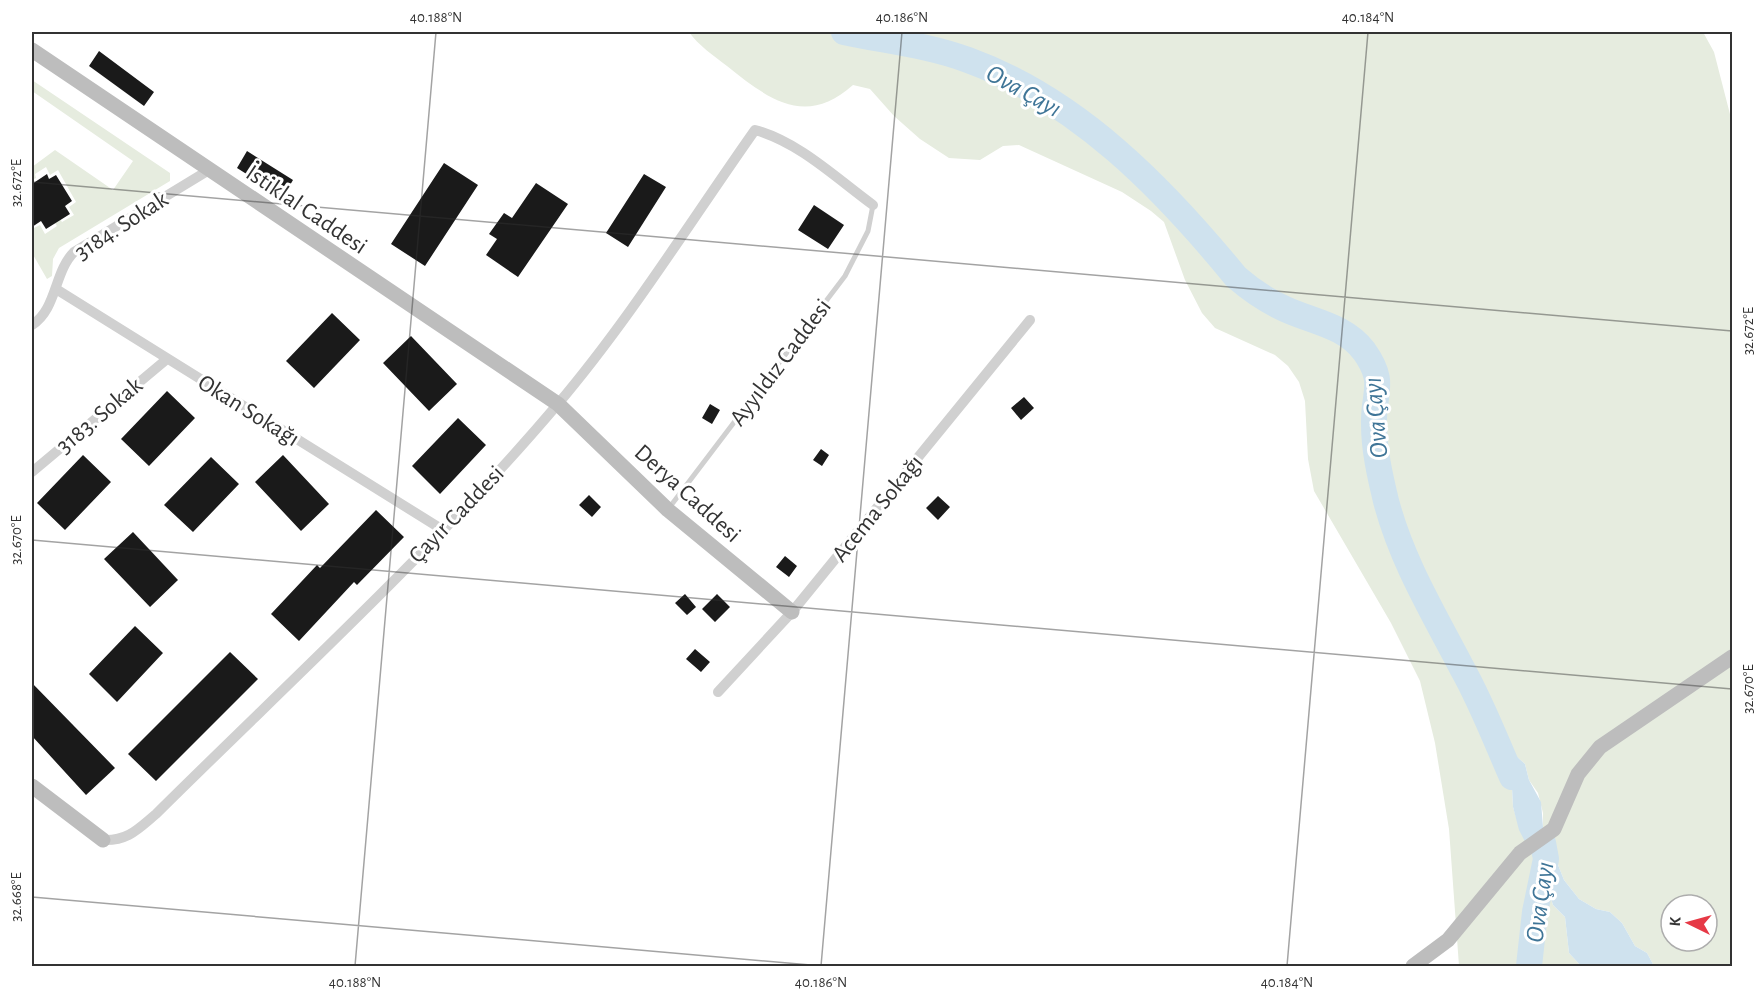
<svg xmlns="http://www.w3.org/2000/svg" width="1764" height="998" viewBox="0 0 1764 998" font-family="'Alegreya Sans',sans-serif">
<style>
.green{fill:#e6ecdf;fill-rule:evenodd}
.water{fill:#cfe2ee}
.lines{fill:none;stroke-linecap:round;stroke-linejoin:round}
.river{stroke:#cfe2ee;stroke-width:26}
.building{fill:#1a1a1a}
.lane{stroke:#d0d0d0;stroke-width:5}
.street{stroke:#d0d0d0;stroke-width:10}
.secondary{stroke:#bdbdbd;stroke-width:15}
.ticks{fill:none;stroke:#333;stroke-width:1.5;stroke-opacity:0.45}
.labels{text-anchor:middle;stroke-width:6;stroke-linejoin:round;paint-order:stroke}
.street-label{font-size:24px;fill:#333;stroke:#fff}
.water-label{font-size:26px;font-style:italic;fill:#3f7597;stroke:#fff}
.neatline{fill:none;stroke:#333;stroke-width:2}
.ticks-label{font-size:15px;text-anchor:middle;fill:#333}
</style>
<rect width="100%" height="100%" fill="#fff"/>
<!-- green -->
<path class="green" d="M689,32H1703L1714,52L1732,122V966H1654L1647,953L1635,946L1622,923L1610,912L1596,909L1579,899L1564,880L1543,827V813L1538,793L1529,780L1525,764L1506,747L1487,749L1495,768L1512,788L1513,807L1520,830L1545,880L1553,905L1565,917L1569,953L1581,966H1459L1449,829L1435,743L1420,681L1391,623L1314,491L1308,459L1305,401L1299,382L1288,366L1275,355L1215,328L1202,313L1185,280L1164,222L1151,211L1122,192L1019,145L1003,146L980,160L949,158L920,139L894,116L870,89L853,85C806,127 769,100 727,66C714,56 698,45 689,32ZM1671,905H1707V941H1671Z
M32,80L170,173V181L59,248L53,259L52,276L47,279L32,253V229L40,225L45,234L57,226L55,223L60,219L62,222L74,215L69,207L76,202L58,170L50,175L46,167L35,174L36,178L32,180V167L55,150L113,190L133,161L32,91Z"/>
<!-- water -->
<path class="water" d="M1489,746L1506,747L1525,764L1529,780L1541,802L1543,827L1564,880L1579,899L1596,909L1610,912L1622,923L1635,946L1647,953L1654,966H1581L1569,953L1565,917L1553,905L1545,880L1519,830L1513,807L1512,788L1495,768L1487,749Z"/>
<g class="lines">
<!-- river -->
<path class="river" d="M844,32C886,41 927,45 968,60C1078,100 1164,189 1236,277C1251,290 1267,301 1285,309C1313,322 1344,325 1364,351C1387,383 1373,392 1374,424C1374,450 1380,476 1386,501C1402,562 1434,614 1463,670C1482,704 1496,741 1512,777
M1529,966L1535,912L1546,859L1543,843"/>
</g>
<!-- building -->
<path class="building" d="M99,51L154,92L144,106L89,66Z
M247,151L293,180L283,197L237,168Z
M444,163L478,185L425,266L391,244Z
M47,174L49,179L56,175L72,201L65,206L70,214L46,229L41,221L32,227V184Z
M644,174L666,187L628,247L606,233Z
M536,183L568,204L518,277L486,255L497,239L489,234L504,213L512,218Z
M814,205L844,225L828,249L798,230Z
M332,313L360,340L314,388L286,361Z
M411,336L457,384L429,411L383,363Z
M167,391L195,418L149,466L121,439Z
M1024,397L1034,408L1021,420L1011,408Z
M710,404L720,410L712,424L702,418Z
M458,418L486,445L440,494L412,466Z
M821,449L829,455L822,466L813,460Z
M83,455L111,482L65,530L37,503Z
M283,455L329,504L301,531L255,482Z
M211,457L239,484L193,532L164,505Z
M589,495L601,507L592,517L579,505Z
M938,496L950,507L938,520L926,508Z
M376,510L404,537L357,585L354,582L299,641L271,614L317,565L320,568Z
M133,532L178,580L150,607L104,559Z
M785,556L797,566L789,577L776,567Z
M685,594L696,607L687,615L675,603Z
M717,594L730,607L715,622L702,609Z
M135,626L163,653L117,702L89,674Z
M695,649L710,662L701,672L686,659Z
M230,652L258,679L156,781L128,754Z
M32,683L115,768L86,795L32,736Z"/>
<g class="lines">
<!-- lane -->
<path class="lane" d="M669,508L845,276L868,231L873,205"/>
<!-- street -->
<path class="street" d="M56,289L443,530
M32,325C57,309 54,272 74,252L209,170
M32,472L167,359
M718,692L792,612L1030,320
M103,840C128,841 138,829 156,814C291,680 434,550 557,405C630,319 690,222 755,130C799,142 836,178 873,205"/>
<!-- secondary -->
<path class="secondary" d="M32,50L558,404L668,510L792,612
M32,786L103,840
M1413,966L1448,940L1520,853L1554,829L1578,774L1600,747L1732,657"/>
</g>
<!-- ticks -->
<path class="ticks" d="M32,182L1732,331M32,540L1732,689M32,897L822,966M355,966L436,32M821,966L902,32M1287,966L1368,32"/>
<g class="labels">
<!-- street labels -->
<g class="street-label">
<text transform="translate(307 209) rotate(34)" y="8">İstiklal Caddesi</text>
<text transform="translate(121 225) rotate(-33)" y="8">3184. Sokak</text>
<text transform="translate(780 362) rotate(-53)" y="8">Ayyıldız Caddesi</text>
<text transform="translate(249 410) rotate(32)" y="8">Okan Sokağı</text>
<text transform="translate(99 415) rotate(-40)" y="8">3183. Sokak</text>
<text transform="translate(688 493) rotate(42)" y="8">Derya Caddesi</text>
<text transform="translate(877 508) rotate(-51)" y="8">Acema Sokağı</text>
<text transform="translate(456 514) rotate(-46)" y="8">Çayır Caddesi</text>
</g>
<!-- water labels -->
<g class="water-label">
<text transform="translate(1024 90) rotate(29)" y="9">Ova Çayı</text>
<text transform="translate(1375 418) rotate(-95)" y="9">Ova Çayı</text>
<text transform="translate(1539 902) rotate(-82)" y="9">Ova Çayı</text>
</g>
</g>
<!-- border -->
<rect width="1764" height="998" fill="none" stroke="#ffffff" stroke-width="66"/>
<!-- north arrow -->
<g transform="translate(1689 923) rotate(275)"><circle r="28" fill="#ffffff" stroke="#adadad" stroke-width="1.5"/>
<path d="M0-4.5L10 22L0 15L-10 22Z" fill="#e63946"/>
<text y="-9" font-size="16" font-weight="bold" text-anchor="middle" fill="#333333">K</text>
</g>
<rect x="33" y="33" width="1698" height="932" class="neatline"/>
<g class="ticks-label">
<text x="436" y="22">40.188°N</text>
<text x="902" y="22">40.186°N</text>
<text x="1368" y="22">40.184°N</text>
<text transform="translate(16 183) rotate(-90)" y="5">32.672°E</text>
<text transform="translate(1748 331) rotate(-90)" y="5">32.672°E</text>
<text transform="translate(16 540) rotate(-90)" y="5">32.670°E</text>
<text transform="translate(1748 689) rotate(-90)" y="5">32.670°E</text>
<text transform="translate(16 897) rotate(-90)" y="5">32.668°E</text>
<text x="355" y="987">40.188°N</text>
<text x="821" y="987">40.186°N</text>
<text x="1287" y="987">40.184°N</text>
</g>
</svg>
